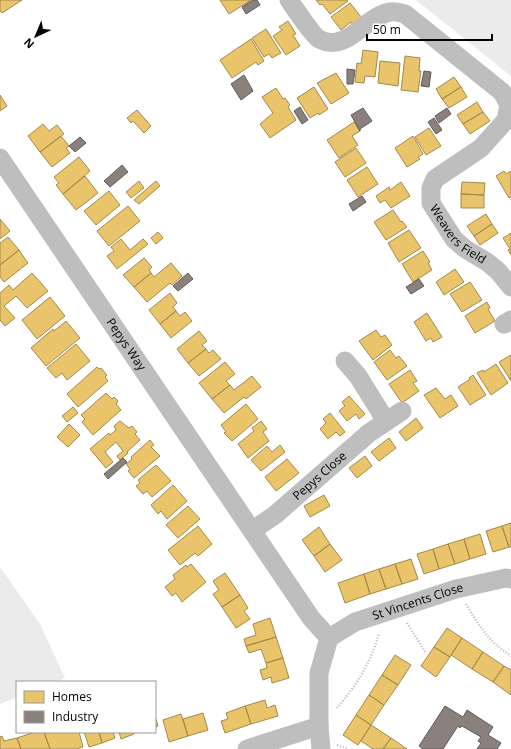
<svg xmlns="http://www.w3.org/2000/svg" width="511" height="749" viewBox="0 0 511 749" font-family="'Open Sans',sans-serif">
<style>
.green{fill:#ebebeb}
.homes{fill:#e9c46a;stroke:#a3894a}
.industry{fill:#8a817c;stroke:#615a57}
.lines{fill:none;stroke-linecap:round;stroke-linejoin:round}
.path{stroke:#b9b9b9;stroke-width:2.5;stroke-dasharray:1 2;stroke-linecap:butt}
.minor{stroke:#bebebe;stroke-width:19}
.labels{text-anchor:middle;stroke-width:4;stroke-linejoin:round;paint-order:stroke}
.street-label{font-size:12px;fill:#000;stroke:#fff}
</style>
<rect width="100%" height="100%" fill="#fff"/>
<!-- green -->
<path class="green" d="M416,0H511V76Z
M0,567L40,624L65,678L55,682H17V697L0,704Z"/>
<!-- homes -->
<path class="homes" d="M0,0H22L2,13L0,11Z
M220,0H251L229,14Z
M316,0H347L348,1L330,14L322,4L320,5Z
M350,3L362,18L353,25L351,22L341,30L331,17Z
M288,21L296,34L293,35L300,46L286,55L273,36L282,30L279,27Z
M266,29L281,53L272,58L269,54L264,57L252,38Z
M251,39L264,61L258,65L256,62L232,78L220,60Z
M363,50L378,52L375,77L365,76L364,83L355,82L357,63L361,64Z
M405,56L420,58L419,71H421L418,92L401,90Z
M380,61L400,63L398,86L378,83Z
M336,73L349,93L331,104L317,83Z
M454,77L461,87L442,99L436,89Z
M314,87L328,109L319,115L318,113L310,118L297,98Z
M461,87L467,97L449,108L442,99Z
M276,88L283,99L285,98L290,105L288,107L296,120L270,138L260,124L273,113L262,97Z
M0,95L7,106L0,111Z
M477,102L483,112L463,124L457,115Z
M137,110L151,126L144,133L133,121L131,123L127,118Z
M483,112L490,121L470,134L463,124Z
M354,122L360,131L352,136L358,145L339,158L327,140Z
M43,124L49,131L57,125L64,134L40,152L28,136Z
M429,128L441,146L426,155L415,137Z
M61,136L69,146L66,148L70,153L52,167L40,152Z
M413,136L423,154L418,157L420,159L407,167L395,148Z
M356,148L366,163L345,177L335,162Z
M79,157L90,171L63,194L56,185L59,183L54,177Z
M367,167L378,184L358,197L347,180Z
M504,171L506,174L511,171V197L509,198L496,176Z
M85,176L98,193L76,210L63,194Z
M139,181L144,188L131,198L126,192Z
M156,181L160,186L139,204L134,200Z
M401,182L410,196L391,208L385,200L380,203L376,196L389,187L390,190Z
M462,182L485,183L484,195L461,194Z
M109,191L120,205L96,225L84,211Z
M461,194L484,195V208H461Z
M128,206L140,221L109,246L97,231Z
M393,210L401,222L402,221L407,227L386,240L374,222Z
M486,214L492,224L474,236L467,226Z
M0,219L10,231L0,239Z
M492,224L498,233L480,245L474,236Z
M409,230L421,248L399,262L388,243Z
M158,232L163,238L156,244L151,238Z
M511,233V255L508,250L510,249L503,238Z
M8,237L19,250L0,265V243Z
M121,239L130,250L143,239L148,244L117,269L107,256L114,251L111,247Z
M19,250L28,263L4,282L0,277V265Z
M423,251L430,262L428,263L432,270L413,282L402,264Z
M144,258L152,267L149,270L151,273L134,287L123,275Z
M171,263L182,276L172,285L170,283L147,302L134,287L151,273L154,277Z
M455,269L464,282L444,295L436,282Z
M32,273L48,291L27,308L16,296L4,306L15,318L5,326L0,320V293L9,285L13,290Z
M470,282L482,300L462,312L450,294Z
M170,293L177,303L173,307L176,311L160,324L149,310Z
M50,297L65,316L37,339L22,320Z
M487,302L490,308L488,309L495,321L475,333L465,316Z
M176,311L180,316L185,312L192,321L171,338L160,324Z
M427,313L442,337L433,342L431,338L426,341L414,322Z
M66,321L80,338L46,366L31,348L53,329L54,331Z
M376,330L381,337L385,335L392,345L373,360L359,341Z
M199,331L207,341L202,345L206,349L188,363L177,349Z
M76,344L90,361L67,380L62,373L56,378L47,368Z
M206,349L209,353L213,350L221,359L199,376L188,363Z
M390,350L396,358L399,356L407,366L387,380L374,362Z
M511,355V381L499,362Z
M225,362L235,374L226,381L230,385L212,399L199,383Z
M496,364L508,383L491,395L477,373L483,370L484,372Z
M97,367L99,369L101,368L107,375L105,377L108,381L78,407L67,394Z
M410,370L417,381L413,383L419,391L402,403L389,384Z
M473,375L486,395L470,405L458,387L470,379L469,378Z
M252,376L261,387L246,399L244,397L224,413L212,399L230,385L234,390Z
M436,388L445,399L451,395L458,406L440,418L424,395Z
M106,393L112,399L114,397L118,401L116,404L121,410L93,435L82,422L85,419L81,415Z
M349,396L365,414L359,419L356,414L347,421L339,411L345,406L342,402Z
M246,404L258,419L232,441L224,433L226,432L221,425Z
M73,407L78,413L67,422L62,416Z
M330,413L345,432L340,436L336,432L328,439L320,429L326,423L323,419Z
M416,418L423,428L406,441L399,432Z
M120,421L129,428L132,426L137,432L135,434L140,440L127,452L128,453L120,460L117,456L123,451L116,442L105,452L113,462L106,468L90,449L109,433L110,435L116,430L114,426Z
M261,421L267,429L263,432L269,441L248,458L238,444L254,431L252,428Z
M69,424L80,435L68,447L57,437Z
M389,438L396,448L379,461L371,452Z
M150,440L154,445L151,447L160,456L134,478L128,471L130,469L126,464L132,459L131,457Z
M280,445L285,452L261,471L251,460L267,446L272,452Z
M365,456L372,466L357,478L349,468Z
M287,459L299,473L276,491L265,477Z
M156,465L171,481L152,497L147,491L143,494L136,486L140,483L138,480Z
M173,485L187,501L167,519L161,511L158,514L151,505Z
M324,495L330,506L310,517L304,506Z
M188,506L200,519L178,538L166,525Z
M511,523V547H509L502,526Z
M198,526L212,544L198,556L195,553L180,565L168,550Z
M502,526L509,547L493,552L486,531Z
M319,527L330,544L314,556L302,540Z
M480,534L486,554L470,559L464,539Z
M464,539L470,559L455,564L448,544Z
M330,544L342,560L325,572L314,556Z
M448,544L455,564L439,569L433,549Z
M433,549L439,569L424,574L417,554Z
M411,559L418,579L402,584L395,564Z
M191,564L206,582L182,602L176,593L172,596L165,587L175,579L173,575L186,565L187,567Z
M395,564L402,584L386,589L379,569Z
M379,569L386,589L370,594L364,574Z
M225,573L240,595L222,607L213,594L219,590L213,581Z
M364,574L370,594L345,603L338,583Z
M240,595L248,608L244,611L250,619L236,628L222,607Z
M270,618L276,637L246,646L244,639L256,635L253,624Z
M447,628L462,638L450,657L434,647Z
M276,637L283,658L266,663L261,649L249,653L246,646Z
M462,638L483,652L472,669L451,655Z
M434,647L450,657L436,677L421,666Z
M483,652L504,666L493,682L472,669Z
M395,655L411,665L398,685L382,675Z
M283,658L289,678L272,683L271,677L263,680L260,670L267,668L266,663Z
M504,666L511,670V695L493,682Z
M382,675L398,685L384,705L369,695Z
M369,695L384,705L371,725L356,715Z
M265,700L267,708L275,705L278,716L251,724L245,706Z
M245,706L251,724L225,733L221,721L228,719L226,713Z
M203,713L208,730L188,736L183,719Z
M181,714L188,736L169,742L163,720Z
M356,715L371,725L358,745L343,735Z
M155,716L158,726L155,727Z
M371,725L391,738L383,749H373L361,741Z
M35,732H44L50,749H21L17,738Z
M44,732H79L83,747L76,749H50Z
M84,732H99L102,743L89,747Z
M99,732H113L115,738L102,743Z
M119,732H133L134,734L121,739Z
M2,736L4,741L17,738L21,749H0V737Z
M391,738L407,749H383Z"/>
<!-- industry -->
<path class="industry" d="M253,0H257L260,5L246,14L242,7Z
M347,69L355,70L353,84H347Z
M424,71L431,72L429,87L421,86Z
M244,75L253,91L241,100L231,84Z
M300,107L308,120L302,124L294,111Z
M363,108L372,121L360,129V131L351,115Z
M447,108L451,114L439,123L435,116Z
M434,118L442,130L436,134L428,122Z
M80,137L86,143L75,152L69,146Z
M122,165L128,172L110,187L104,181Z
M362,196L366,202L353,211L349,204Z
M188,273L193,279L178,291L173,286Z
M419,279L424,286L411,294L406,287Z
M123,458L127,462L108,479L104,474Z
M445,706L463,717L467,710L493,727L488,735L501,743L497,749H477L481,743L478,741L481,737L462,726L460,728L458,726L443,749H423L419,746Z"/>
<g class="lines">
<!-- path -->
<path class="path" d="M466,604C479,626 489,642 511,656
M407,623L426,653
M337,708C356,686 372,661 379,633
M337,745L348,749"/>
<!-- minor -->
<g class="minor">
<path id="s1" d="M289,0C294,7 313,36 319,39C347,54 365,16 390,12C395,11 401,13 405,14L502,92L509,105L506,120L481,148L435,179L431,188V203L454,239L464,248L487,262L498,271L511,287"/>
<path id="s2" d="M0,158L311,618L329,638"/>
<path d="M504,324L511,320"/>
<path d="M345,361L358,376L386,421"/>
<path id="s3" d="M253,530L275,515L369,433L402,411"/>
<path d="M247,749L319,726"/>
<path id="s4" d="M321,749L319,726V673L329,638L355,622L456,589L506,578L511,579"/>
</g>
</g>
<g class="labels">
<!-- street labels -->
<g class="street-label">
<text dy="4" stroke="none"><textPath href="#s1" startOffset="459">Weavers Field</textPath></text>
<text dy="4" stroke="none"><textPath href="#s2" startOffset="225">Pepys Way</textPath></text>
<text dy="4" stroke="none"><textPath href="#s3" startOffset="86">Pepys Close</textPath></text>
<text dy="4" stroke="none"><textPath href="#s4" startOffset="209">St Vincents Close</textPath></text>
</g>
</g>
<!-- legend -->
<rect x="16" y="681" width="140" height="52" fill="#ffffff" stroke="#999999"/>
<rect x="24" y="691" width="20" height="12" fill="#e9c46a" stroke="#999999"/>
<text x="52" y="701" font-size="12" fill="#000000">Homes</text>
<rect x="24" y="711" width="20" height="12" fill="#8a817c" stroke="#999999"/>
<text x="52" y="721" font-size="12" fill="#000000">Industry</text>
<!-- north arrow -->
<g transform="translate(36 36) rotate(224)" stroke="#ffffff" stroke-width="3" paint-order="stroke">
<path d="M0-3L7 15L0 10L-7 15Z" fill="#000000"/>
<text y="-6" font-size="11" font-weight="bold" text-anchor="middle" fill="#000000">N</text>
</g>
<!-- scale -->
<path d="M367 34v6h125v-6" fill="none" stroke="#000000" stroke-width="2"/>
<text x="373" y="34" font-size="12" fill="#000000" stroke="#ffffff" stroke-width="3" paint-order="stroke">50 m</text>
</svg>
